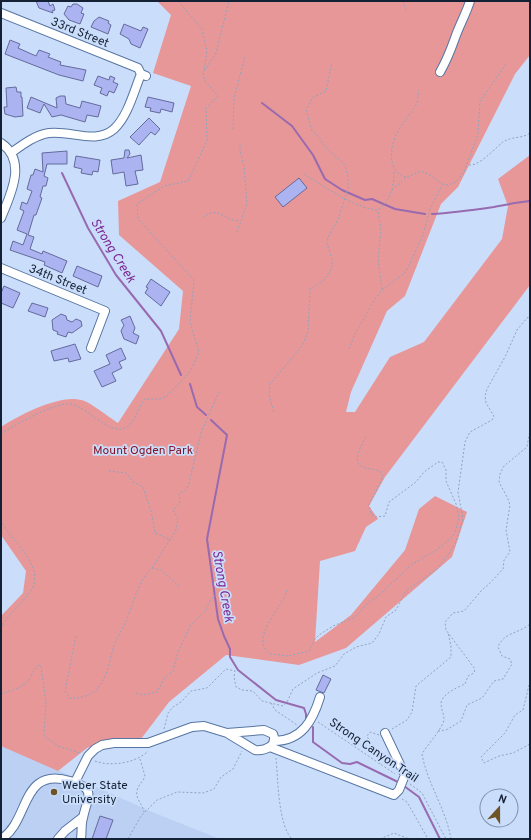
<svg xmlns="http://www.w3.org/2000/svg" width="531" height="840" viewBox="0 0 531 840" font-family="Overpass,sans-serif">
<style>
.built{fill:#bbd0f2}
.green{fill:#e79798}
.lines{fill:none;stroke-linecap:round;stroke-linejoin:round}
.stream{stroke:#986aaf;stroke-width:2}
.building{fill:#abb3f0;stroke:#656a9c}
.minor-casing{stroke:#5775a2;stroke-width:10}
.path{stroke:#91a3bd;stroke-width:1;stroke-dasharray:2 2;stroke-linecap:butt}
.minor{stroke:#fff;stroke-width:8}
.poi-dot{fill:#6e5326;stroke:#cadefc;stroke-width:1.5}
.labels{text-anchor:middle;stroke-width:3.5;stroke-linejoin:round;paint-order:stroke}
.street-label{font-size:12px;fill:#142033;stroke:#cadefc}
.park-label{font-size:12px;fill:#821527;stroke:#cadefc}
.poi-label{font-size:12px;fill:#142033;stroke:#cadefc;text-anchor:start}
.water-label{font-size:13px;font-style:italic;fill:#7d2793;stroke:#cadefc}
</style>
<rect width="100%" height="100%" fill="#cadefc"/>
<!-- built -->
<path class="built" d="M1,745L157,814L220,839H1Z"/>
<!-- green -->
<path class="green" d="M157,1H530V55L515,74L458,187L441,204L405,296L387,311L351,392L346,412H355L390,357L424,342L502,239L508,206L498,179L530,155V285L385,477L369,506L378,519L366,527L355,551L320,561L315,642L351,615L405,550L419,509L435,496L467,512L452,557L346,648L299,665L226,655L169,702L141,739H109L87,748L58,771L1,746V616L23,593L26,571L1,535V427C19,415 60,394 81,400C89,401 110,418 118,423L179,329L183,291L119,235L118,201L160,182L191,86L153,73L171,15Z"/>
<g class="lines">
<!-- stream -->
<path class="stream" d="M262,103L292,126L313,155L325,179L342,190L365,200L372,199L395,209L425,214
M62,173L88,228L116,275L161,331L181,375
M432,214C452,213 473,210 494,207C506,205 517,202 530,201
M190,384L197,407L206,415
M211,420L227,435L207,539L218,619L224,636L230,649V657L238,670L276,700L304,708L306,714V721
M313,727V742L342,763L350,764L357,762L398,782
M404,786L419,797L440,839"/>
</g>
<!-- building -->
<path class="building" d="M36,1H48L50,6L53,4L55,10L52,11L53,13L39,8Z
M73,4H77L83,8L81,13L84,14L80,24L69,20L64,14L68,6L71,7Z
M99,17L109,21L108,23L111,25L108,34L91,27L94,21Z
M124,24L141,31L143,27L148,29L140,48L131,44L129,39L120,34Z
M10,40L20,44L18,48L36,56L39,50L50,54L48,57L61,62L60,65L86,70L83,81L59,75L5,54Z
M98,76L109,80L110,76L115,78L113,82L118,84L114,93L109,91L107,96L100,93L102,88L94,85Z
M16,87L17,92H21V97H22L23,116L15,117L5,114L4,107H7L6,88Z
M60,96H65L66,104L80,108L82,101L101,106L98,117L87,115L85,122L61,115L52,117L44,104L40,113L27,108L31,97L57,108L56,98Z
M148,97L174,103L172,112L161,109L160,113L150,111L151,108L145,107Z
M149,118L160,129L155,135L151,132L139,145L130,137Z
M125,150H129L130,154L127,158L141,155L143,170L135,171L138,184L126,186L124,172L113,174L111,160L124,158Z
M67,151V164H47L44,176L48,178L46,186H43L40,197L42,198L36,215H34L28,235L34,237L30,249L42,254L43,251L67,261L62,273L44,265L45,262L10,250L13,241L23,245L27,234L17,230L24,211L20,209L22,202L27,204L32,191L27,189L31,175H33L35,169L43,172L42,153Z
M76,156L100,160L98,172L93,171L92,175L81,173L82,169L74,167Z
M299,178L307,188L283,207L275,197Z
M77,266L102,276L98,287L73,276Z
M151,279L170,292L161,306L145,293L148,288L146,287Z
M4,286L20,293L13,308L1,303V293Z
M32,303L48,308L45,317L28,311Z
M61,314L66,316L67,320L72,322L76,319L81,321L82,326L72,333L68,332L66,337L57,334L58,332L53,330L52,320Z
M130,316L135,328L133,333L139,336L136,344L124,339L121,331L124,325L121,320Z
M75,344L81,359L69,362L68,358L54,361L51,351Z
M121,348L126,359L119,362L122,368L112,373L116,381L102,387L94,371L110,364L106,355Z
M323,675L331,679L324,693L316,690Z
M100,816L113,820L106,839H92Z"/>
<g class="lines">
<defs>
<path id="minor" d="M1,13L138,68L141,74L146,76
M440,72C447,60 450,52 455,38C459,26 466,14 470,1
M1,143C28,161 10,196 1,218
M11,153C22,145 35,135 49,133C71,130 96,145 114,129C128,116 134,91 141,74
M1,268L105,311L91,348
M274,741C302,741 313,720 320,697
M270,747L394,795L399,790L405,775L385,733
M75,782L88,756L95,749L102,745L114,743H148L192,727L204,726L227,733L255,750C265,751 278,746 273,734L264,730L227,733
M1,839C30,822 20,766 70,781C98,789 87,797 83,818C81,824 82,832 81,839
M58,839L65,831L83,817"/>
</defs>
<!-- minor casing -->
<use href="#minor" class="minor-casing"/>
<!-- path -->
<path class="path" d="M178,1L202,29L207,51L204,71
M403,1L406,10
M233,129L234,98L245,57
M469,165C480,166 494,149 503,142C512,136 522,139 530,133
M304,174C324,186 355,209 378,210C391,201 394,185 394,170
M406,177C386,172 390,145 398,131C403,122 411,114 416,105C418,100 418,95 419,90
M392,190L407,177L421,171L430,175L442,184L448,185L456,182L464,172L478,134L480,101L506,64
M378,212L381,229L378,259L382,289
M203,218C218,203 227,224 239,220
M237,232L247,204L244,166L240,150V144
M349,349L354,336L375,299L382,290L406,272L423,235L430,209L442,185
M274,412L269,395L270,384L302,346L308,332L310,289L324,280L332,268V260L327,243L328,237L338,220L348,188V178L345,165L325,147L319,137L312,131L306,110L312,98L326,91L332,62
M1,434C14,425 56,402 70,404C88,407 108,435 125,428C135,424 138,407 145,399H160L167,396L190,372L199,352L190,322L194,280L138,219L137,204L164,186L188,181L207,141L206,108L218,96L205,81L203,73L216,53L229,1
M109,471L126,473L133,482L143,487L151,511L155,533L171,540
M1,520C10,542 48,566 30,592C21,605 8,614 1,628
M152,568L176,530L178,519L173,510L180,503L179,494L187,489L189,483L201,433L219,392
M287,590C283,608 248,638 270,654L288,656L309,651L315,639L319,635L333,626L355,617L367,604L378,596L411,565L441,547L451,538L455,533L459,517L456,504L446,481V470L442,462H438L424,472L416,482L389,502L385,516L376,517L371,514L369,505L383,477L381,472C375,469 369,469 363,467C350,462 363,444 366,436
M76,636L65,691L70,698C75,699 79,698 85,696C108,690 108,661 115,643C118,636 122,630 125,623C133,606 137,582 152,568L161,570L179,586
M530,681L523,710L515,715L505,733L481,757L484,763L499,756L513,753L530,744
M136,693L143,695L157,692L165,677L173,671L178,652L190,626L205,611L211,599L224,590
M1,694C9,691 22,688 28,681C32,676 33,669 39,665L41,666L46,703L44,736L58,746L80,753
M271,703L275,710L297,725
M318,722L395,774
M164,729L168,713L173,707L181,702L191,691L207,688L226,669L235,671L234,677L236,687L242,690L253,691L262,701L283,706L287,702L293,689L317,673L335,666L344,654L356,647L372,643L379,634L386,617L396,610L406,591L437,569L448,555L456,542L463,519L458,492L465,442L470,432L492,420L494,416L486,403L485,396L487,389L505,357L517,330L527,318L530,317
M392,729L407,720L412,712L416,686L451,657V646L448,633
M438,731L446,730L461,721L467,705L482,698L494,681L503,679L512,664L510,659L502,656L498,647C504,632 518,634 530,624
M379,735L370,732L367,736L380,764
M276,758C278,779 278,825 292,839
M140,759L145,776C143,782 138,785 137,791C135,799 143,804 144,812
M95,761C110,767 137,763 148,751
M410,784L422,793L446,839
M402,799L407,802L428,839
M128,839L141,816L157,800L177,792L203,793L214,789L221,777L233,769L242,751
M380,839L394,833L409,839
M451,839C446,809 427,783 422,754C428,744 437,735 442,725C447,717 441,712 441,703C442,694 458,687 465,684L468,676L474,673L475,669L446,630L445,622L453,613L464,611L482,590L489,584L503,569L504,560L510,552L506,530L510,505L508,499L499,482L500,474L504,466L527,447L530,430"/>
<!-- minor -->
<use href="#minor" class="minor"/>
</g>
<!-- markers -->
<circle class="poi-dot" cx="54" cy="792" r="4"/>
<g class="labels">
<!-- street labels -->
<g class="street-label">
<text transform="translate(80 32) rotate(22)" y="4">33rd Street</text>
<text transform="translate(58 279) rotate(22)" y="4">34th Street</text>
<text transform="translate(374 750) rotate(34)" y="4">Strong Canyon Trail</text>
</g>
<!-- park labels -->
<g class="park-label">
<text x="143" y="454">Mount Ogden Park</text>
</g>
<!-- poi labels -->
<g class="poi-label">
<text x="62" y="789">Weber State<tspan x="62" dy="14">University</tspan></text>
</g>
<!-- water labels -->
<g class="water-label">
<text transform="translate(114 250) rotate(58)" y="5">Strong Creek</text>
<text transform="translate(224 586) rotate(80)" y="5">Strong Creek</text>
</g>
</g>
<!-- border -->
<rect width="531" height="840" fill="none" stroke="#142033" stroke-width="4"/>
<!-- north arrow -->
<g transform="translate(499 808) rotate(21)"><circle r="19" fill="#cadefc" stroke="#8192ac"/>
<path d="M0-3L7 15L0 10L-7 15Z" fill="#6e5326"/>
<text y="-6" font-size="11" font-weight="bold" text-anchor="middle" fill="#142033">N</text>
</g>
</svg>
